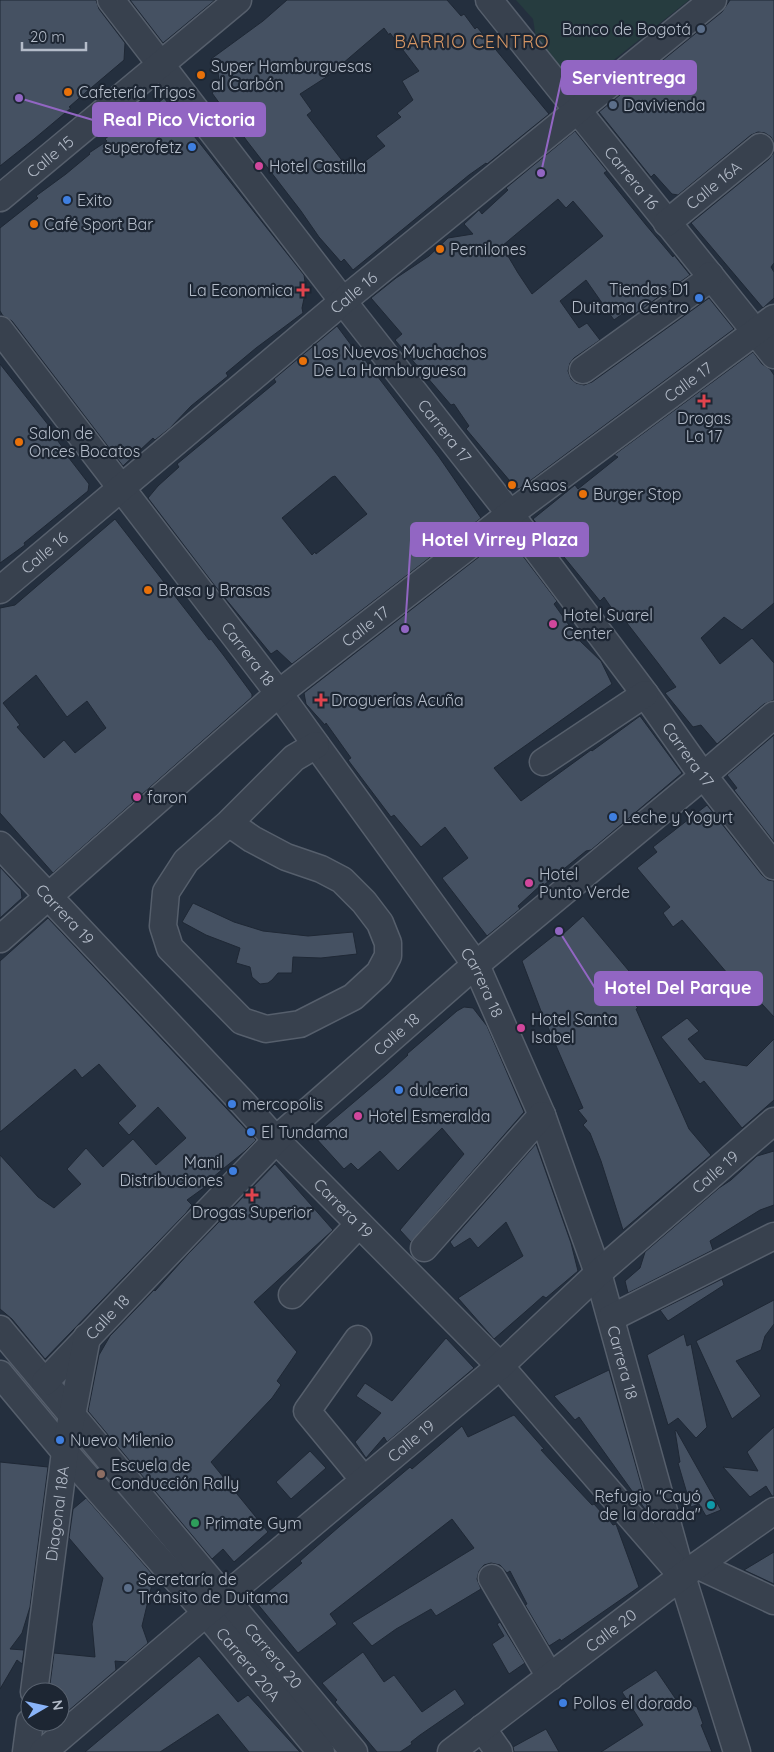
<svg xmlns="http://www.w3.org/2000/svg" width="774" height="1752" viewBox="0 0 774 1752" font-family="Quicksand,sans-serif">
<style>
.green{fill:#263c3f}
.building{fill:#455162;stroke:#1f2835;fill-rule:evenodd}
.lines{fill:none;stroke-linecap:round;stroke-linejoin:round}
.minor-casing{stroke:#565f6c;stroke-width:29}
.minor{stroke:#38414e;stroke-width:26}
.service-dot{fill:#5c6f8a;stroke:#1d2633;stroke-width:2}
.food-dot{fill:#e8710a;stroke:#1d2633;stroke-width:2}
.shop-dot{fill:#3f7fe0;stroke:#1d2633;stroke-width:2}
.hotel-dot{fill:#d1479c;stroke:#1d2633;stroke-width:2}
.health-dot{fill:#e0444e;stroke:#1d2633;stroke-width:2}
.education-dot{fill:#8d6e63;stroke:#1d2633;stroke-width:2}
.culture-dot{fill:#0f9aa8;stroke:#1d2633;stroke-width:2}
.leisure-dot{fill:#2e9e5b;stroke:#1d2633;stroke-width:2}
.labels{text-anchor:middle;stroke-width:4.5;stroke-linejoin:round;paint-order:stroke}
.poi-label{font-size:16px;fill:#b4bcc9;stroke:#1d2633;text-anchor:start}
.street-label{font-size:16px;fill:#b4bcc9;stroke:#1d2633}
.neighbourhood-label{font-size:18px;letter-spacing:1px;fill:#d59563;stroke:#1d2633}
.leader{fill:none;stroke:#9266c3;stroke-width:2}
.callout-dot{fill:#9266c3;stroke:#1d2633;stroke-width:2}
.callout{fill:#9266c3;stroke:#9266c3;stroke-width:2}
.callout-label{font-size:18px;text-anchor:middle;font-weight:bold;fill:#fff}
</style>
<rect width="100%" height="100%" fill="#242f3e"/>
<!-- green -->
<path class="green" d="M516,0H689L576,90L536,38L533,19Z"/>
<!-- building -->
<path class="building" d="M0,0H96L99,9L125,43L124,60L85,93L69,107L71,108L34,139L0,166Z
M130,0H215L163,43Z
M287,0H447L461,16L464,14L475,29L477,27L549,114L487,164L486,163L469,175L353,270L344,259L341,262L319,237L301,211L247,141L212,93L217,89L219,81L218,72L211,59L263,21ZM384,28L389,35L390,33L419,71L402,81L413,100L397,113L401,117L376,136L385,146L351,172L307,115L312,111L300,94L328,76Z
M730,0H774V143L771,137L765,133L758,132L751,135L678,195L672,194L654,174L651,177L599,112L722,12Z
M164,98L304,275L306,289L302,308L303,313L256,348L226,373L228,376L191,406L170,428L155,440L153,438L123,466L12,321L3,316L0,311V228L38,198L36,196L66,174L90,154L89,153L107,141L105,139L148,104L151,109Z
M575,131L607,171L604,173L646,225L673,257L674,255L690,275L633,315L629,309L614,320L586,280L560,301L579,328L587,323L600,340L574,358L570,363L568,371L571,379L576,383L584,385L592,382L709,298L734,329L519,489L515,487L466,429L469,426L454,404L451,405L395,340L402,334L371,298L396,278L429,256L448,238L473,234L464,224L479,210L482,214L508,190L506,188ZM558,199L566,208L573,201L603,236L532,294L518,273L502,246Z
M774,152V263L771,267L774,272V298L763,308L691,223L769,159Z
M337,326L363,361L365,360L439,457L481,518L292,664L277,650L271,654L215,586L148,498L158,486L179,467L177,464L276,382L274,379ZM335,476L367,514L316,554L315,552L312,555L282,518L332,477Z
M753,352L762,364L770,369L774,375V603L742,630L724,617L701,638L720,664L752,638L774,663V700L764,704L717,744L701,725L693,727L665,693L676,687L658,663L620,614L617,616L604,597L600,601L533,519L575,485L578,489L618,457L614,455Z
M0,364L57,436L55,437L63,448L62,449L89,484L88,491L24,543L25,545L0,563Z
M115,519L209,640L211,639L224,656L252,694V697L53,873L0,813V608L15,605ZM36,675L67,717L87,701L106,728L75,753L64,740L44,758L17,727L20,725L3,703Z
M507,535L557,601L554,604L581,642L601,661L612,684L494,768L521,801L591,750L592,751L640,716L682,773L591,850L586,851L544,885L543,883L518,906L520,909L487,936L442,878L468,858L445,827L421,847L394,815L391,817L354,768L348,760L351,758L326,723L325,725L306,704L304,693Z
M774,735V842L734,790L737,788L727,775Z
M707,805L762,875L768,880L774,881V1017L750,991L745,994L682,920L673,927L663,913L670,907L637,868L657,852L653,847Z
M0,867L21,890L22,898L0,918Z
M193,903L234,922L263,931L308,936L353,932L357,954L321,958L293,957L292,973H278L272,980L268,983L260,984L252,977L250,967L236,963L240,948L206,935L182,922Z
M583,916L639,983L661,988L636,1006L638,1008L636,1009L689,1129L711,1155L623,1230L601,1161L590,1133L583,1125L587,1121L578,1110L583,1108L541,1011L522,961L561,930L563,934Z
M48,918L256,1140L245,1151L207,1182L205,1187L187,1200L192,1205L186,1213L45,1359L12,1319L0,1309V1155L38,1197L54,1208L81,1184L67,1169L86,1148L103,1167L133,1139L156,1165L186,1138L158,1107L129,1135L118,1123L136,1106L99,1064L82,1078L75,1069L0,1132V961Z
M464,1007L473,1008L487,1026L524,1112L411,1242L400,1230L464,1154L442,1128L398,1171L380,1151L358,1170L351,1163L344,1169L314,1136L386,1075L408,1055L407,1054L457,1011Z
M687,1018L699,1031L688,1039L705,1059L747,1066L774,1039V1100L742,1128L704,1081L700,1084L661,1037Z
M536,1144L571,1243L578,1271L546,1298L543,1296L533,1305L494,1339L458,1298L523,1256L506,1222L478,1248L470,1238L454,1248L450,1242Z
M774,1151V1205L760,1210L710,1241L713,1250L628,1293L625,1281L640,1268L645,1252L719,1188L731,1180L757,1156Z
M275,1164L333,1230L254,1302L297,1352L277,1381L281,1385L272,1398L211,1462L268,1532L234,1562L223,1549L212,1559L88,1411L99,1355L110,1336L154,1290L155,1291L188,1254Z
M722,1279L724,1285L668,1321L660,1310Z
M774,1300V1324L765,1336L761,1350L736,1361L761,1396L732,1419L696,1341Z
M684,1334L687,1346L691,1344L707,1427L696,1438L678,1418L668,1425L647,1355Z
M446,1338L474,1368L387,1442L384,1437L366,1458L355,1442L381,1413L356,1396L365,1383L392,1401Z
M609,1370L650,1516L579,1417L575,1420L554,1396Z
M514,1415L544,1449L541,1450L577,1489L592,1505L594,1504L602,1513L603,1512L613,1525L616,1524L639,1587L561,1641L560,1639L549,1646L525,1605L527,1604L510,1571L507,1573L500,1565L491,1563L484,1565L479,1571L477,1579L481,1589L436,1616L431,1609L396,1629L372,1646L352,1623L474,1548L452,1519L330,1614L337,1624L298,1653L256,1602L302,1563L300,1561L340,1526L410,1467L412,1469L462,1426L468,1437Z
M774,1427V1496H772L766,1486L750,1497L723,1467L758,1471L747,1452Z
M675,1431L676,1430L721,1510L706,1516L699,1504L691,1507L678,1463L680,1462Z
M310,1451L326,1468L291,1499L276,1482Z
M0,1462L48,1467L30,1607L22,1633L10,1649L24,1650L22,1664L17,1660L0,1689Z
M86,1498L154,1576L142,1626L148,1643L126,1662L115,1661L116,1670L60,1718V1692H49L54,1653L95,1657L92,1624L103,1578L69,1538L73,1509Z
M774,1552V1584L744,1570Z
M500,1622L525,1663L509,1674L492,1644L504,1636L497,1624Z
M363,1652L384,1682L394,1675L422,1712L455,1689L465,1704L420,1735L411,1742L412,1744L400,1752H377L335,1702L337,1700L322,1683Z
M199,1656L238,1702L248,1695L300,1752H249L218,1714L160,1752H85Z
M656,1670L675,1698L697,1707L703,1724L701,1725L712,1752H601L643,1725L622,1692Z
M546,1729L559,1752H514L513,1747Z"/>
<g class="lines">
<defs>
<g id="minor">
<path id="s1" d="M111,0L349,309L510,514L645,694L696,766L774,866"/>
<path id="s2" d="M489,0L774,355"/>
<path id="s3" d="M0,198L238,0"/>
<path id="s4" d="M667,223L760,147"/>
<path id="s5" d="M0,330L283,699L476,965L542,1115L598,1273L682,1576L737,1752"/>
<path d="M583,370L704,283L710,275"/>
<path id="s6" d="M0,590L354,292L713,0"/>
<path d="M543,762L645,694"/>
<path d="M229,823L252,839L286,857L321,869L342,880L364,902L380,923L388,943V956L379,973L353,997L300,1024L266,1029L242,1021L170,948L163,926L166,892L186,861L229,823L294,758L316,745"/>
<path id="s7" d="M0,845L243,1103L276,1140L500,1366L677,1570"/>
<path id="s8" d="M0,939L279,693L510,514L774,318"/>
<path d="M424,1248L542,1115"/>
<path d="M292,1295L359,1224"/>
<path d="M611,1318L774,1236"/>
<path id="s9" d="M0,1329L354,1752"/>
<path d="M358,1339L307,1411L364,1480"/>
<path id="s10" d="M0,1374L65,1452L206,1613L321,1752"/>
<path id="s11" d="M45,1382L281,1135L467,972L696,782L774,715"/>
<path d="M699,1566L774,1601"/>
<path d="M492,1578L550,1677"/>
<path id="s12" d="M34,1692L65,1452L87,1337"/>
<path d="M482,1728L499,1752"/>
<path d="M26,1752L30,1722"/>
<path id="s13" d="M43,1752L206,1613L500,1366L605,1267L774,1121"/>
<path id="s14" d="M451,1752L682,1576L774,1511"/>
</g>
</defs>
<!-- minor casing -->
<use href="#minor" class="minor-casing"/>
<!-- minor -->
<use href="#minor" class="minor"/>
</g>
<!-- markers -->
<g class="service-dot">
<circle cx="701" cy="29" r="5"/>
<circle cx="613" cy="105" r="5"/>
<circle cx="128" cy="1588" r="5"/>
</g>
<g class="food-dot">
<circle cx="201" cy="75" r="5"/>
<circle cx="68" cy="92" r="5"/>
<circle cx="34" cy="224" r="5"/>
<circle cx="440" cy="249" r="5"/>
<circle cx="303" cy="361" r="5"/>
<circle cx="19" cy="442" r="5"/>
<circle cx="512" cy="485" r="5"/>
<circle cx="583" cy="494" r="5"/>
<circle cx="148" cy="590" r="5"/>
</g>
<g class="shop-dot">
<circle cx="192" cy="147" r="5"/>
<circle cx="67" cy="200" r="5"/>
<circle cx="699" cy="298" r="5"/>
<circle cx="613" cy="817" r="5"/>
<circle cx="399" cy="1090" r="5"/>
<circle cx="232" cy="1104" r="5"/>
<circle cx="251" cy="1132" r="5"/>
<circle cx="233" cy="1171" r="5"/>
<circle cx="60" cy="1440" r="5"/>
<circle cx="563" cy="1703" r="5"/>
</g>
<g class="hotel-dot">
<circle cx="259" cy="166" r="5"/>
<circle cx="553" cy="624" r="5"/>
<circle cx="137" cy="797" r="5"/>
<circle cx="529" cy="883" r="5"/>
<circle cx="521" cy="1028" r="5"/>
<circle cx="358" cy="1116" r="5"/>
</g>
<g class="health-dot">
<path d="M300.5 282.5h5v5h5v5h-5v5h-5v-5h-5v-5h5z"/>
<path d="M701.5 393.5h5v5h5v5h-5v5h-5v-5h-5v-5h5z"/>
<path d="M318.5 692.5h5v5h5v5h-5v5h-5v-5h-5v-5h5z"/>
<path d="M249.5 1187.5h5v5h5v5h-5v5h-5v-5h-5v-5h5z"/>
</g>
<circle class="education-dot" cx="101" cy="1474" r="5"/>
<circle class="culture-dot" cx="711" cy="1505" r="5"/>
<circle class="leisure-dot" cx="195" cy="1523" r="5"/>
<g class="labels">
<!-- poi labels -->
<g class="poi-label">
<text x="691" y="35" text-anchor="end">Banco de Bogotá</text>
<text x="211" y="72">Super Hamburguesas<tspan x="211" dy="18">al Carbón</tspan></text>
<text x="78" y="98">Cafetería Trigos</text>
<text x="623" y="111">Davivienda</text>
<text x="182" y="153" text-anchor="end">superofetz</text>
<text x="269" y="172">Hotel Castilla</text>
<text x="77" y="206">Exito</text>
<text x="44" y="230">Café Sport Bar</text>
<text x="450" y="255">Pernilones</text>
<text x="689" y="295" text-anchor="end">Tiendas D1<tspan x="689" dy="18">Duitama Centro</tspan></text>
<text x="293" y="296" text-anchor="end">La Economica</text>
<text x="313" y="358">Los Nuevos Muchachos<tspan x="313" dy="18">De La Hamburguesa</tspan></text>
<text x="704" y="424" text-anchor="middle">Drogas<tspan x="704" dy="18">La 17</tspan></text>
<text x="29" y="439">Salon de<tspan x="29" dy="18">Onces Bocatos</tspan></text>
<text x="522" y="491">Asaos</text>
<text x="593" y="500">Burger Stop</text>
<text x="158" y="596">Brasa y Brasas</text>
<text x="563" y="621">Hotel Suarel<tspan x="563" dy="18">Center</tspan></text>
<text x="331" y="706">Droguerías Acuña</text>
<text x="147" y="803">faron</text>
<text x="623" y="823">Leche y Yogurt</text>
<text x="539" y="880">Hotel<tspan x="539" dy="18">Punto Verde</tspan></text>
<text x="531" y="1025">Hotel Santa<tspan x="531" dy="18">Isabel</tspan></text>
<text x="409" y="1096">dulceria</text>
<text x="242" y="1110">mercopolis</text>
<text x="368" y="1122">Hotel Esmeralda</text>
<text x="261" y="1138">El Tundama</text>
<text x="223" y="1168" text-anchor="end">Manil<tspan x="223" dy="18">Distribuciones</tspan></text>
<text x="252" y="1218" text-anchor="middle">Drogas Superior</text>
<text x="70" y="1446">Nuevo Milenio</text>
<text x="111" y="1471">Escuela de<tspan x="111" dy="18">Conducción Rally</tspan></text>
<text x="701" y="1502" text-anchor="end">Refugio "Cayó<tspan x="701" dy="18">de la dorada"</tspan></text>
<text x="205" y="1529">Primate Gym</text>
<text x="138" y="1585">Secretaría de<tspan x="138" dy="18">Tránsito de Duitama</tspan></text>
<text x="573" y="1709">Pollos el dorado</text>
</g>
<!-- street labels -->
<g class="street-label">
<text dy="6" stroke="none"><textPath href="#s3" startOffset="65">Calle 15</textPath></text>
<text dy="6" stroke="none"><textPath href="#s2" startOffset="228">Carrera 16</textPath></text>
<text dy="6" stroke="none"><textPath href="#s4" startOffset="60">Calle 16A</textPath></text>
<text dy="6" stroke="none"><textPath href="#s6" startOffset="462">Calle 16</textPath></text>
<text dy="6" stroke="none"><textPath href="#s8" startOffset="886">Calle 17</textPath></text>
<text dy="6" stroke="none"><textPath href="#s1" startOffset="545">Carrera 17</textPath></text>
<text dy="6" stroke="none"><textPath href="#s6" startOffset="58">Calle 16</textPath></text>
<text dy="6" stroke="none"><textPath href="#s8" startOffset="481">Calle 17</textPath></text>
<text dy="6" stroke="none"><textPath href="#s5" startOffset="408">Carrera 18</textPath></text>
<text dy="6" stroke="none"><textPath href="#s1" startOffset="950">Carrera 17</textPath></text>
<text dy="6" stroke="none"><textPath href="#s7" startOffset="95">Carrera 19</textPath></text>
<text dy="6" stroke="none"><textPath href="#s5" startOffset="812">Carrera 18</textPath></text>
<text dy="6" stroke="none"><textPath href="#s11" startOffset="495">Calle 18</textPath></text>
<text dy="6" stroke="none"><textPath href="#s13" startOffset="888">Calle 19</textPath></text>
<text dy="6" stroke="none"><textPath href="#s7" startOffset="500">Carrera 19</textPath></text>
<text dy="6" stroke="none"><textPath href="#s11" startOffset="90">Calle 18</textPath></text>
<text dy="6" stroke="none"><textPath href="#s5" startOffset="1218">Carrera 18</textPath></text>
<text dy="6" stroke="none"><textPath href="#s13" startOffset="482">Calle 19</textPath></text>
<text dy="6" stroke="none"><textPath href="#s12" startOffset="180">Diagonal 18A</textPath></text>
<text dy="6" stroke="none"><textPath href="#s14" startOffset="201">Calle 20</textPath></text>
<text dy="6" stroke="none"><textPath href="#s9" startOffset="426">Carrera 20</textPath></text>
<text dy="6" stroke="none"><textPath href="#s10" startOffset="382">Carrera 20A</textPath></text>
</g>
<!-- neighbourhood labels -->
<g class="neighbourhood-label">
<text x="472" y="48">BARRIO CENTRO</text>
</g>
</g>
<!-- callouts -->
<path class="leader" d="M541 173L562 77M19 98L93 120M405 629L411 540M559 931L595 988"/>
<g class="callout-dot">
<circle cx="541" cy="173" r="5"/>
<circle cx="19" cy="98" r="5"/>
<circle cx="405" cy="629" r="5"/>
<circle cx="559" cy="931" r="5"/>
</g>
<g class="callout">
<rect x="562" y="61" width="134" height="33" rx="5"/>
<rect x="93" y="103" width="172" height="33" rx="5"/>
<rect x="411" y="523" width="177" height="33" rx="5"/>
<rect x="595" y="972" width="167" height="33" rx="5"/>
</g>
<g class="callout-label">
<text x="629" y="84">Servientrega</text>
<text x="179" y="126">Real Pico Victoria</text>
<text x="500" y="546">Hotel Virrey Plaza</text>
<text x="678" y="994">Hotel Del Parque</text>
</g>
<!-- north arrow -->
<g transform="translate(45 1707) rotate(81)"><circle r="24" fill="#1d2633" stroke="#59626f"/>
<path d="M0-4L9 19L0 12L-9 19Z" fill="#8ab4f8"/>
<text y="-8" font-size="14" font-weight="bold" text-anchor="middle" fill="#b4bcc9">N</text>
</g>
<!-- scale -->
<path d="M22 42v8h64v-8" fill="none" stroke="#b4bcc9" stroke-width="2.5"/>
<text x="30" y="42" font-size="15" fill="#b4bcc9" stroke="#1d2633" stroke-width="4" paint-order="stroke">20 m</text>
</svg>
